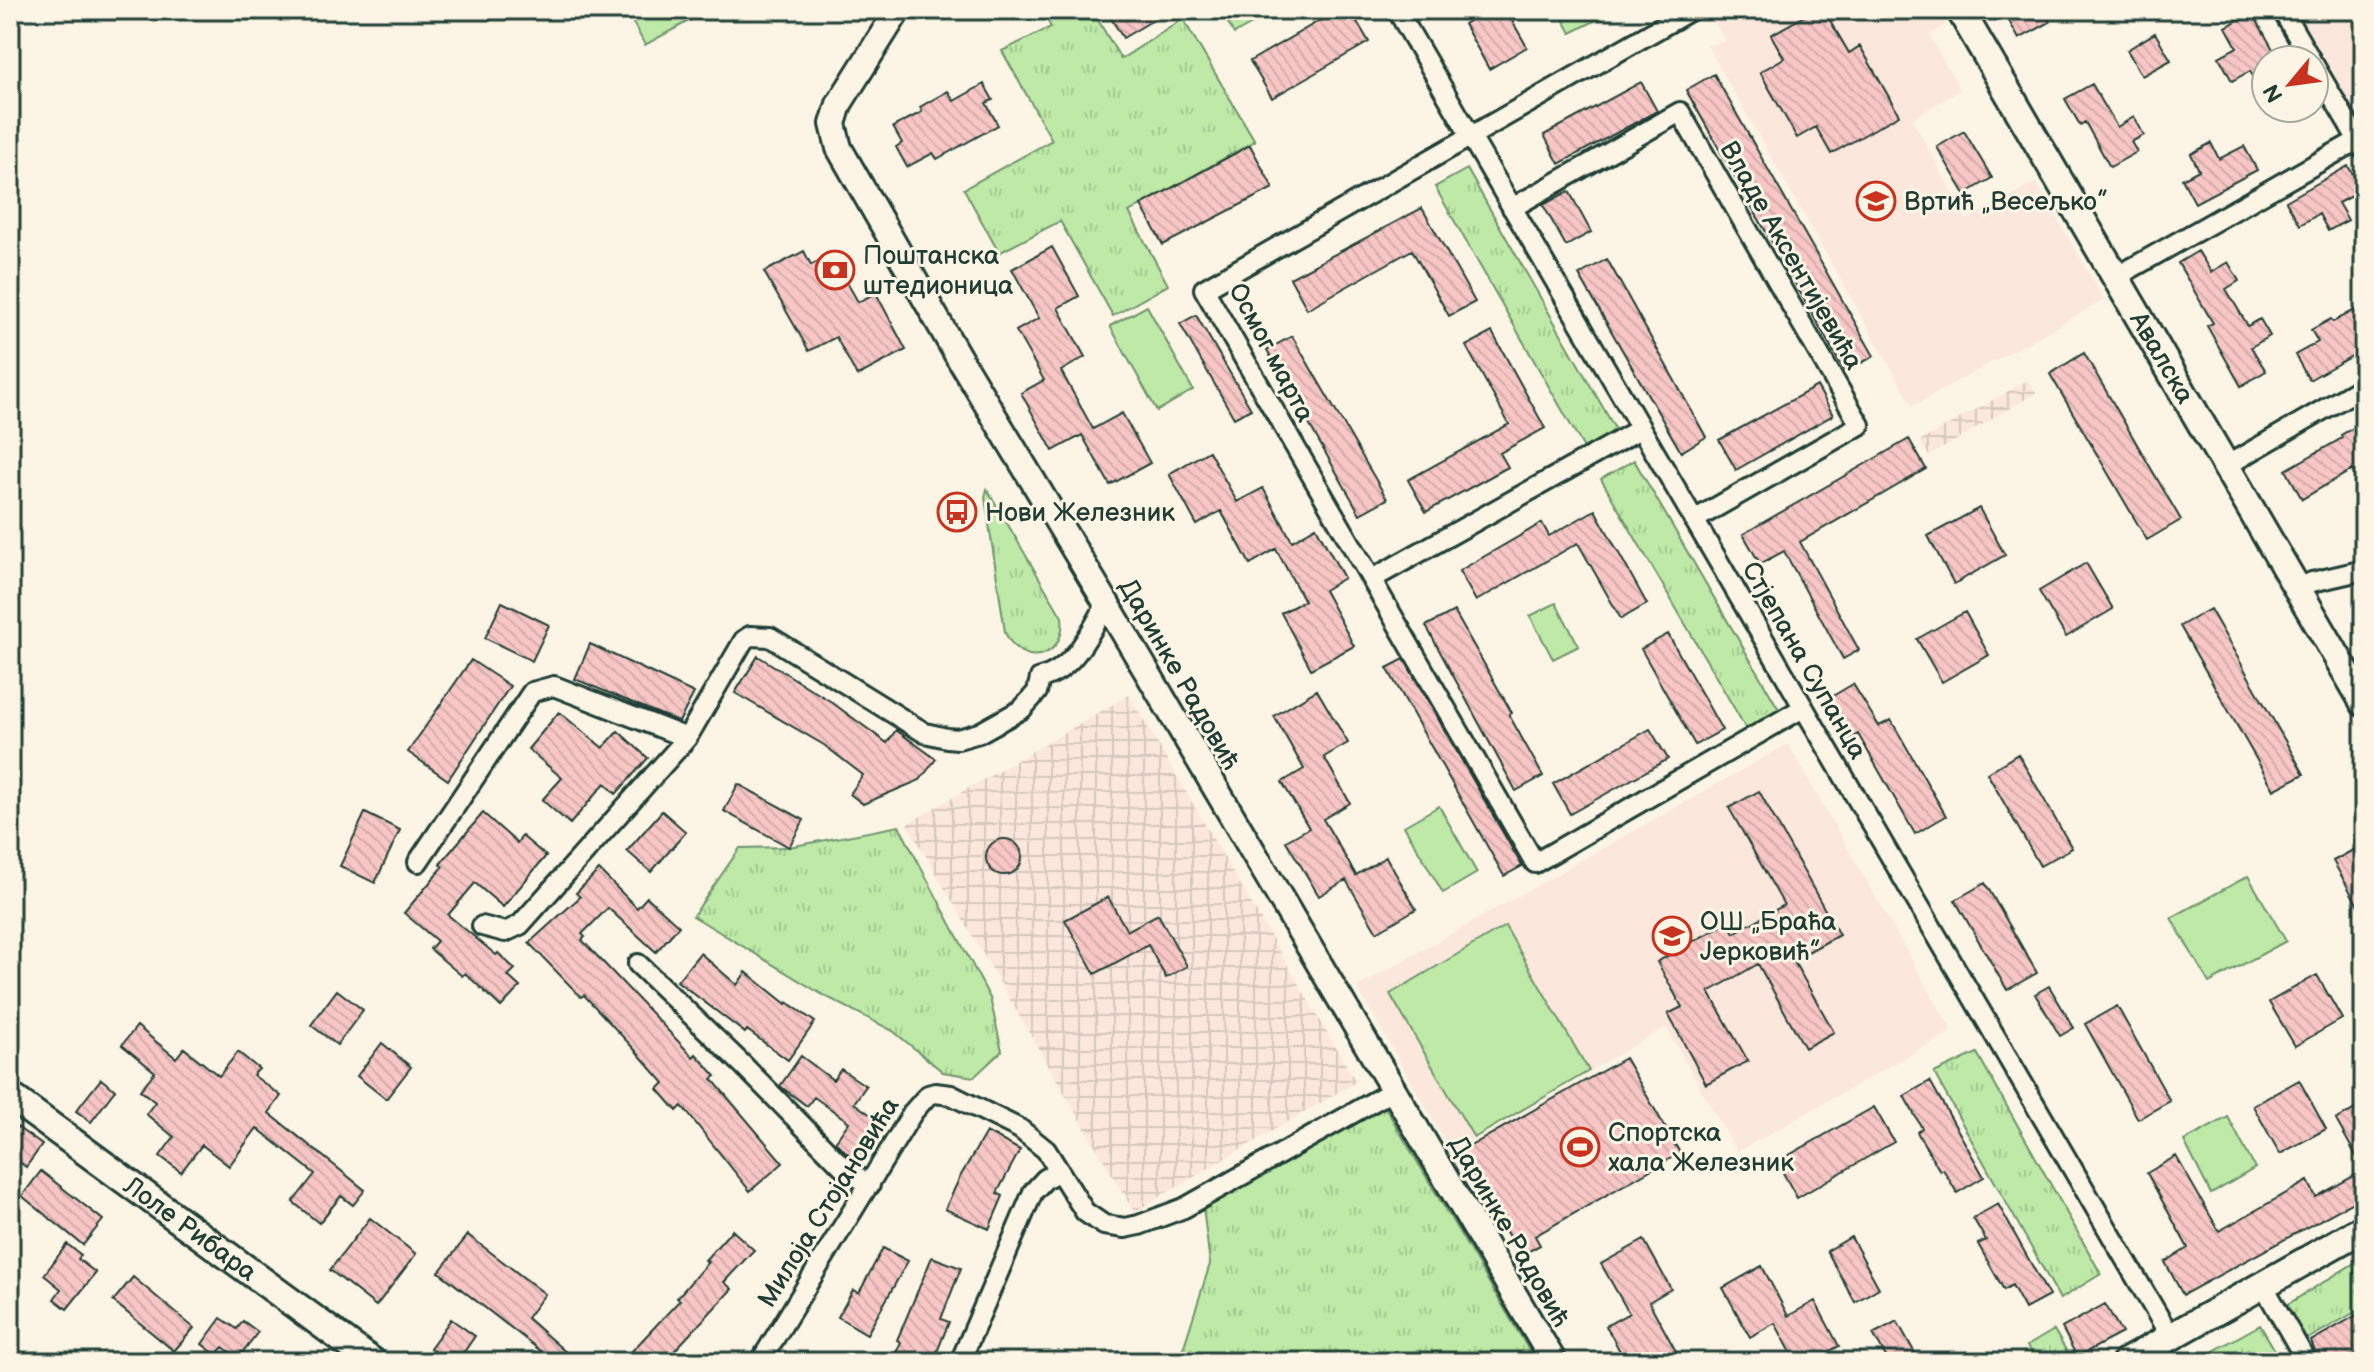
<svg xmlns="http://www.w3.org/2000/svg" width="2374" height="1372" viewBox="0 0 2374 1372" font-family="'Balsamiq Sans',sans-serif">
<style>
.built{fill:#fbe7db}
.industrial{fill:url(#industrial-grid)}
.grass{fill:url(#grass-tufts);stroke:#6e936d;stroke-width:2}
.green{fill:#bee9a6;stroke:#6e936d;stroke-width:2}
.building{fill:url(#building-back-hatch);stroke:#1f3d34;stroke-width:2}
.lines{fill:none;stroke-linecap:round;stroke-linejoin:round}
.minor-casing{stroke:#1f3d34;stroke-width:24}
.tertiary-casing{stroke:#1f3d34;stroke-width:30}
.secondary-casing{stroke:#1f3d34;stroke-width:32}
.minor{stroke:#fcf5e5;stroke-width:18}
.tertiary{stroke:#fcf5e5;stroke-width:24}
.secondary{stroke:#fcf5e5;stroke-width:26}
.labels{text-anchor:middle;stroke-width:6;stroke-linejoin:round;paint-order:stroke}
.poi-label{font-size:26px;fill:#1f3d34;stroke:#fcf5e5;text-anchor:start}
.street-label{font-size:26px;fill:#1f3d34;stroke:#fcf5e5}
</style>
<defs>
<pattern id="industrial-grid" width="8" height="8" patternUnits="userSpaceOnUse" patternTransform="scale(2)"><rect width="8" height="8" fill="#fbe7db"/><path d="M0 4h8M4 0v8" fill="none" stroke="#d7c7bd"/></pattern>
<pattern id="grass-tufts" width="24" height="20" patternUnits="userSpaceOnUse" patternTransform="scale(2)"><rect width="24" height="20" fill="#bee9a6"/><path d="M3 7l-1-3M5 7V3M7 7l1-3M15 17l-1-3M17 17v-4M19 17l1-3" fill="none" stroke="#a3c990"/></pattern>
<pattern id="building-back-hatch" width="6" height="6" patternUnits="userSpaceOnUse" patternTransform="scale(2)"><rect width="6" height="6" fill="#f8c7c5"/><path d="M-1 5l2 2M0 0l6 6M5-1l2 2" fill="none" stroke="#d4acaa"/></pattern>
</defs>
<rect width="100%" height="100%" fill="#fcf5e5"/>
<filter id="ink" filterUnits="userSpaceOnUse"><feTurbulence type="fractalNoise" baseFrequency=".0125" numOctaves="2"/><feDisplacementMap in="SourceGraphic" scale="16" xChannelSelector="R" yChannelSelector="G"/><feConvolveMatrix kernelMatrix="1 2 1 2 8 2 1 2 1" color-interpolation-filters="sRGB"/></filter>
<g filter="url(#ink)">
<!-- built -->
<path class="built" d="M1708,10H1937L1945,25L1929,35L1960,90L1912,119L1967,220L2036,182L2104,300L1913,406L1707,45L1726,42Z
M2291,10H2364V135Z
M1788,744L1952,1031L1737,1152L1666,1027L1451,1151L1357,987Z"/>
<!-- industrial -->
<path class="industrial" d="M2028,380L2036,393L1929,456L1920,441Z
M1129,695L1356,1082L1134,1212L907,824Z"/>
<!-- grass -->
<path class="grass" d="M1041,10H1092L1121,59L1183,19L1255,141L1129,212L1168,285L1113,316L1060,221L999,253L964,189L1052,140L1002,51L1051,27Z
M1467,169L1617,432L1585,450L1435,187Z
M1634,460L1781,713L1748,732L1601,479Z
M987,489L1062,617C1067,658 1021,671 1005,632L985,497Z
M899,826L990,998L1002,1051L974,1077L943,1072L893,1031L823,995L693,916L740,848L789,847Z
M1977,1053L2101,1274L2060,1299L1934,1073Z
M1385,1107L1536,1362H1179L1210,1264L1203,1207Z
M2364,1257V1307L2297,1345L2277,1311Z
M2260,1325L2276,1352L2258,1362H2194Z
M2054,1330L2073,1362H2037L2027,1346Z"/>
<!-- green -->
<path class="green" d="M626,10H709L645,45Z
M1221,10H1277L1234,34Z
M1558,10H1616L1571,33Z
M1147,306L1193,390L1157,411L1110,326Z
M1556,603L1579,646L1553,659L1530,616Z
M1439,806L1477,873L1443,893L1404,826Z
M2248,876L2286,941L2209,983L2171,918Z
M1505,926L1589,1071L1474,1138L1390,994Z
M2228,1117L2255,1168L2211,1194L2184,1141Z"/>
<!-- building -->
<path class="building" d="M1106,10H1170L1123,38Z
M1338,10H1350L1369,42L1272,98L1250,61Z
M1463,10H1506L1527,47L1489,69L1464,24L1469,21Z
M1815,10H1824L1849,53L1860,46L1899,115L1831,154L1816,127L1797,138L1760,72L1784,58L1771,35Z
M2003,10H2044L2050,22L2019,39Z
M2252,12L2279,60H2266V99L2250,71L2232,81L2219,57L2237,47L2226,27Z
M2155,33L2171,60L2142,76L2127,50Z
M1714,74L1874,356L1845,372L1686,90Z
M1641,82L1657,111L1559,164L1544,135Z
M984,84L993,100L986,103L998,125L937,159L933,153L907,167L896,147L902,143L893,127L922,112L920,107L948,91L954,101Z
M2092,84L2117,127L2134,117L2144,135L2131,142L2137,152L2110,167L2085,122L2080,125L2065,99Z
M1964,131L1992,178L1965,194L1937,147Z
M2211,143L2219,159L2244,146L2257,170L2195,203L2182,179L2199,170L2191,154Z
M1250,145L1273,188L1163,245L1141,205Z
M2348,166L2362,190L2338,203L2348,220L2328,231L2319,214L2300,225L2286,201Z
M1569,191L1591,232L1566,246L1543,205Z
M1422,208L1475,302L1449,316L1412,250L1307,309L1290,278Z
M1052,247L1079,296L1058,308L1085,357L1061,371L1093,429L1122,413L1150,463L1110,485L1082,435L1053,451L1021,393L1044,380L1016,331L1039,318L1012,269Z
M804,251L811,265L831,254L858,302L876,293L906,350L857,376L836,337L809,351L764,272Z
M2198,251L2211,272L2228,262L2239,281L2226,289L2248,326L2260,319L2270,336L2251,347L2266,371L2241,386L2207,326L2213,323L2178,263Z
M1607,259L1706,437L1681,452L1579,275Z
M2364,305V349L2309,380L2295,355L2318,342L2311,330L2331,319L2333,322Z
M1196,315L1251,409L1234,418L1180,324Z
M1492,332L1545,428L1500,453L1508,467L1426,512L1408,480L1509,424L1466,346Z
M1292,336L1387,499L1360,514L1267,350Z
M2084,353L2181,520L2147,540L2050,374Z
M1817,386L1833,415L1736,470L1719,440Z
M2364,422V492L2352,470L2302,499L2286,470L2342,438L2341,435Z
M1909,439L1926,469L1800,542L1859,650L1843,659L1784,551L1760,564L1743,534Z
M1209,451L1237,502L1263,488L1292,541L1316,527L1344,578L1324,590L1354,646L1311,669L1281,613L1304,601L1276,549L1250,564L1221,511L1197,525L1169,474Z
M1979,508L2005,555L1954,584L1928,536Z
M1595,510L1647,604L1621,619L1578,543L1476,601L1459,571L1542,523L1549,536Z
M2086,563L2113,609L2066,637L2039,591Z
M502,602L549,625L532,661L485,638Z
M2210,609L2304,774L2274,790L2180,626Z
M1454,611L1512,713L1509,715L1543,776L1516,791L1426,626Z
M1965,612L1989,655L1942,682L1917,639Z
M1668,634L1722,730L1695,745L1641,649Z
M590,644L694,693L679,722L575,679Z
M758,656L830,701L887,743L896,730L936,759L920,780L863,804L850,794L863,775L824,745L735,693Z
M1404,659L1522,866L1504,876L1387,668Z
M471,660L510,686L448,780L408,752Z
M1853,684L1879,726L1891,720L1946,816L1915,834L1858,734L1849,739L1826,700Z
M1317,690L1348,743L1324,757L1350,803L1323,819L1356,875L1386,857L1416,909L1377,932L1346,880L1319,896L1286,841L1309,828L1282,782L1304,769L1274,716Z
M559,712L603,748L618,731L648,758L616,794L605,783L570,824L542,800L562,778L528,749Z
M1650,729L1668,759L1570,814L1553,784Z
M2018,754L2072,848L2040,866L1987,773Z
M738,784L804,820L789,847L724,811Z
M1759,791L1839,935L1793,960L1834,1032L1805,1048L1758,964L1709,992L1748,1061L1706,1084L1668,1014L1682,1007L1657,962L1728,922L1734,933L1784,905L1729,808Z
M662,811L686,832L651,872L627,851Z
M365,813L400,830L375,883L340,866Z
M483,813L517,843L522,836L546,856L503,907L475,883L448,915L496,955L498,953L515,969L508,976L520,987L501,1007L465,973L462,976L430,949L437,941L404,913L443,867L440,864Z
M986 857a18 18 0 1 1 36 0a18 18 0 1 1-36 0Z
M2364,844V916L2333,861Z
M599,870L637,908L647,897L679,926L656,952L608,908L582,934L585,937L582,940L693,1057L696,1054L716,1076L712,1079L783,1163L750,1191L682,1106L677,1111L658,1089L664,1083L635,1050L584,995L581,997L529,943L580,897L576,893Z
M1985,883L2037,973L2007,990L1955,900Z
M1108,897L1127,931L1158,914L1187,966L1166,978L1148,945L1095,974L1065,920Z
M700,953L737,985L746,972L786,1004L787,1002L815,1022L788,1060L747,1030L745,1033L677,981Z
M2317,975L2342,1019L2295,1046L2269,1002Z
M2049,986L2074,1028L2060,1036L2035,994Z
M337,990L363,1010L337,1045L311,1025Z
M2117,1006L2170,1101L2138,1119L2085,1024Z
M137,1026L176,1058L184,1048L219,1076L238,1052L259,1069L253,1075L281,1096L269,1113L365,1190L353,1205L341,1196L319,1223L293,1202L315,1174L257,1128L229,1166L202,1145L181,1172L160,1156L174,1137L146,1114L155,1102L140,1090L155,1072L122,1045Z
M382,1043L411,1067L386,1099L357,1076Z
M801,1056L833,1080L841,1069L866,1086L854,1103L882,1123L855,1160L835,1142L849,1122L814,1097L807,1106L780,1086Z
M1625,1058L1680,1153L1535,1236L1540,1245L1520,1256L1460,1152Z
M101,1079L115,1090L91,1122L76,1111Z
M2299,1080L2326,1129L2280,1154L2253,1106Z
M1930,1081L1984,1177L1957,1193L1943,1169L1940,1171L1917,1132L1922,1128L1904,1096Z
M2364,1104V1196L2183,1295L2165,1262L2188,1248L2147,1173L2176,1156L2219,1231L2308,1181L2316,1197L2364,1170L2336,1120Z
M1874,1107L1894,1142L1797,1198L1777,1162Z
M17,1127L42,1145L26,1167L10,1155V1137Z
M986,1132L1020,1150L997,1193L1003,1196L989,1229L945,1209L960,1177Z
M41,1171L103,1220L83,1245L22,1196Z
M1998,1204L2049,1296L2025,1309L2012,1285L2004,1290L1978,1244L1986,1240L1973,1218Z
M370,1218L416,1254L376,1306L330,1270Z
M732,1230L754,1250L724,1282L732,1289L664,1362H643L632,1351L680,1300L677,1298L708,1262L705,1260Z
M468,1235L545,1294L527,1318L577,1362H534L542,1352L439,1272Z
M1851,1237L1879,1288L1855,1302L1827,1251Z
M1644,1240L1671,1289L1649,1302L1677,1353L1661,1362H1626L1606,1326L1629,1313L1601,1264Z
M67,1244L81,1255L78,1259L96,1273L67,1309L54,1299L61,1289L44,1275Z
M883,1248L908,1261L867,1334L838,1317L853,1290L859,1293Z
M932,1257L961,1268L941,1319L949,1322L933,1362H892L901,1342L897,1340Z
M1762,1266L1788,1316L1815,1301L1839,1346L1810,1362H1796L1775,1323L1750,1337L1723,1288Z
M133,1277L194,1328L174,1351L113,1301Z
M2105,1304L2122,1333L2077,1357L2062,1328Z
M2364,1311V1350L2342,1362H2319L2311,1341Z
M221,1318L237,1329L243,1321L258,1332L238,1358L223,1347L216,1355L202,1344Z
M451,1319L475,1336L457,1362H450L430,1348Z
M1897,1321L1920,1362H1889L1873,1334Z"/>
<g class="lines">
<defs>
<path id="minor" d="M1397,10L2170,1336
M1691,10L1204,289L1535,863L1803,708
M2282,10L2311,60
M2314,65L2363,149
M1512,208L1680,112L1860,425L1694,520
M2116,277L2358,140
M2226,466L2364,386
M1372,579L1640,429
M2297,589L2312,582L2364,570
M418,862L532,692L554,686L687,738
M482,926L505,932L520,925L687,738L744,640L750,636L770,637L925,733L947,738L958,739L979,733L1022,709L1037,692L1040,678C1074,671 1090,631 1107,604
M638,964L743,1065L845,1169L870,1185
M2263,1285L2307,1362
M760,1362L913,1112L928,1095L935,1093L951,1095L1020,1129L1046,1150L1085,1212L1104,1225L1125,1228L1139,1225L1184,1208L1394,1090
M960,1362L1033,1192L1045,1179L1059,1171"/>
<path id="tertiary" d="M898,10L839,104L833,124L839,148L959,358L1107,604L1554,1362"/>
<g id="secondary">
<path id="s1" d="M1960,10L2364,703"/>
<path id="s2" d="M10,1096L373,1362"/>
<path d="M2126,1362L2364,1228"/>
</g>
</defs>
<!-- minor casing -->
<use href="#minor" class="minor-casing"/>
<!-- tertiary casing -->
<use href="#tertiary" class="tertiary-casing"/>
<!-- secondary casing -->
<use href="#secondary" class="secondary-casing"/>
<!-- minor -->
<use href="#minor" class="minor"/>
<!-- tertiary -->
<use href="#tertiary" class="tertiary"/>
<!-- secondary -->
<use href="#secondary" class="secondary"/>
</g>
</g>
<!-- icons -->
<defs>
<symbol id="school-ring" viewBox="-11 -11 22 22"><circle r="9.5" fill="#fcf5e5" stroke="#c8321e" stroke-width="1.5"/><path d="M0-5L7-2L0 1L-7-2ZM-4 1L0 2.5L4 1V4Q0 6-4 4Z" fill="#c8321e"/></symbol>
<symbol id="bank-ring" viewBox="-11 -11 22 22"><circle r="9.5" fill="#fcf5e5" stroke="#c8321e" stroke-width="1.5"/><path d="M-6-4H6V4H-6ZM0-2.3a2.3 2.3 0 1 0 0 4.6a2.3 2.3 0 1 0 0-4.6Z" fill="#c8321e"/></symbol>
<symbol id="bus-ring" viewBox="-11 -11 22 22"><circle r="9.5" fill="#fcf5e5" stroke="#c8321e" stroke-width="1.5"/><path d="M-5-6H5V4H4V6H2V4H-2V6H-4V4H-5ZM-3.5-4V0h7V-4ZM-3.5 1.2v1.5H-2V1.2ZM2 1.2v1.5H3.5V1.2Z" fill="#c8321e"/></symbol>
<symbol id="stadium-ring" viewBox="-11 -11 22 22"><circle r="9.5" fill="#fcf5e5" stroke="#c8321e" stroke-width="1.5"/><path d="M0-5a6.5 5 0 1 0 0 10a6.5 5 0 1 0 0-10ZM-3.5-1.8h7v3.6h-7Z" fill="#c8321e"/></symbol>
</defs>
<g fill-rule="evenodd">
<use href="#school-ring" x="1854" y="179" width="44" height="44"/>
<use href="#bank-ring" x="813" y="248" width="44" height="44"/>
<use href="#bus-ring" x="935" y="490" width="44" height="44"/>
<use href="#school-ring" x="1650" y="914" width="44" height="44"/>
<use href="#stadium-ring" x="1558" y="1125" width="44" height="44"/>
</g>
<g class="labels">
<!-- poi labels -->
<g class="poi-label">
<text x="1904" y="210">Вртић „Весељко”</text>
<text x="863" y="264">Поштанска<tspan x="863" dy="30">штедионица</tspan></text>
<text x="985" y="521">Нови Железник</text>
<text x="1700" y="930">ОШ „Браћа<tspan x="1700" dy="30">Јерковић”</tspan></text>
<text x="1608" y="1141">Спортска<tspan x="1608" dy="30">хала Железник</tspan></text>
</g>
<!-- street labels -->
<g class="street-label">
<text transform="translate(1792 255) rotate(60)" y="9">Владе Аксентијевића</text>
<text transform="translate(1272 352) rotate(62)" y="9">Осмог марта</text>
<text dy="9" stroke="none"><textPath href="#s1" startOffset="402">Авалска</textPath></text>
<text transform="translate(1805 660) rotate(60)" y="9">Стјепана Супанца</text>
<text transform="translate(1180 674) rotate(60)" y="9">Даринке Радовић</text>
<text transform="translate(828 1202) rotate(-58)" y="9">Милоја Стојановића</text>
<text dy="9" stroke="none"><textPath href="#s2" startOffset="224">Лоле Рибара</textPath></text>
<text transform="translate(1510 1231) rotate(60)" y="9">Даринке Радовић</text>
</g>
</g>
<!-- margin -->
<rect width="2374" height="1372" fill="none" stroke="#fcf5e5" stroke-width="40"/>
<rect x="20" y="20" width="2334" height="1332" fill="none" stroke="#1f3d34" stroke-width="3" filter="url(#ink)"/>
<!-- north arrow -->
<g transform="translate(2290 84) rotate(241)"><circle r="38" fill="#fcf5e5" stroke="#a4ab9e" stroke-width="2"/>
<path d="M0-6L14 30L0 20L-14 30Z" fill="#c8321e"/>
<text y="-12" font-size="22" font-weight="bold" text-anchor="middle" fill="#1f3d34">N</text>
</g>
</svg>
